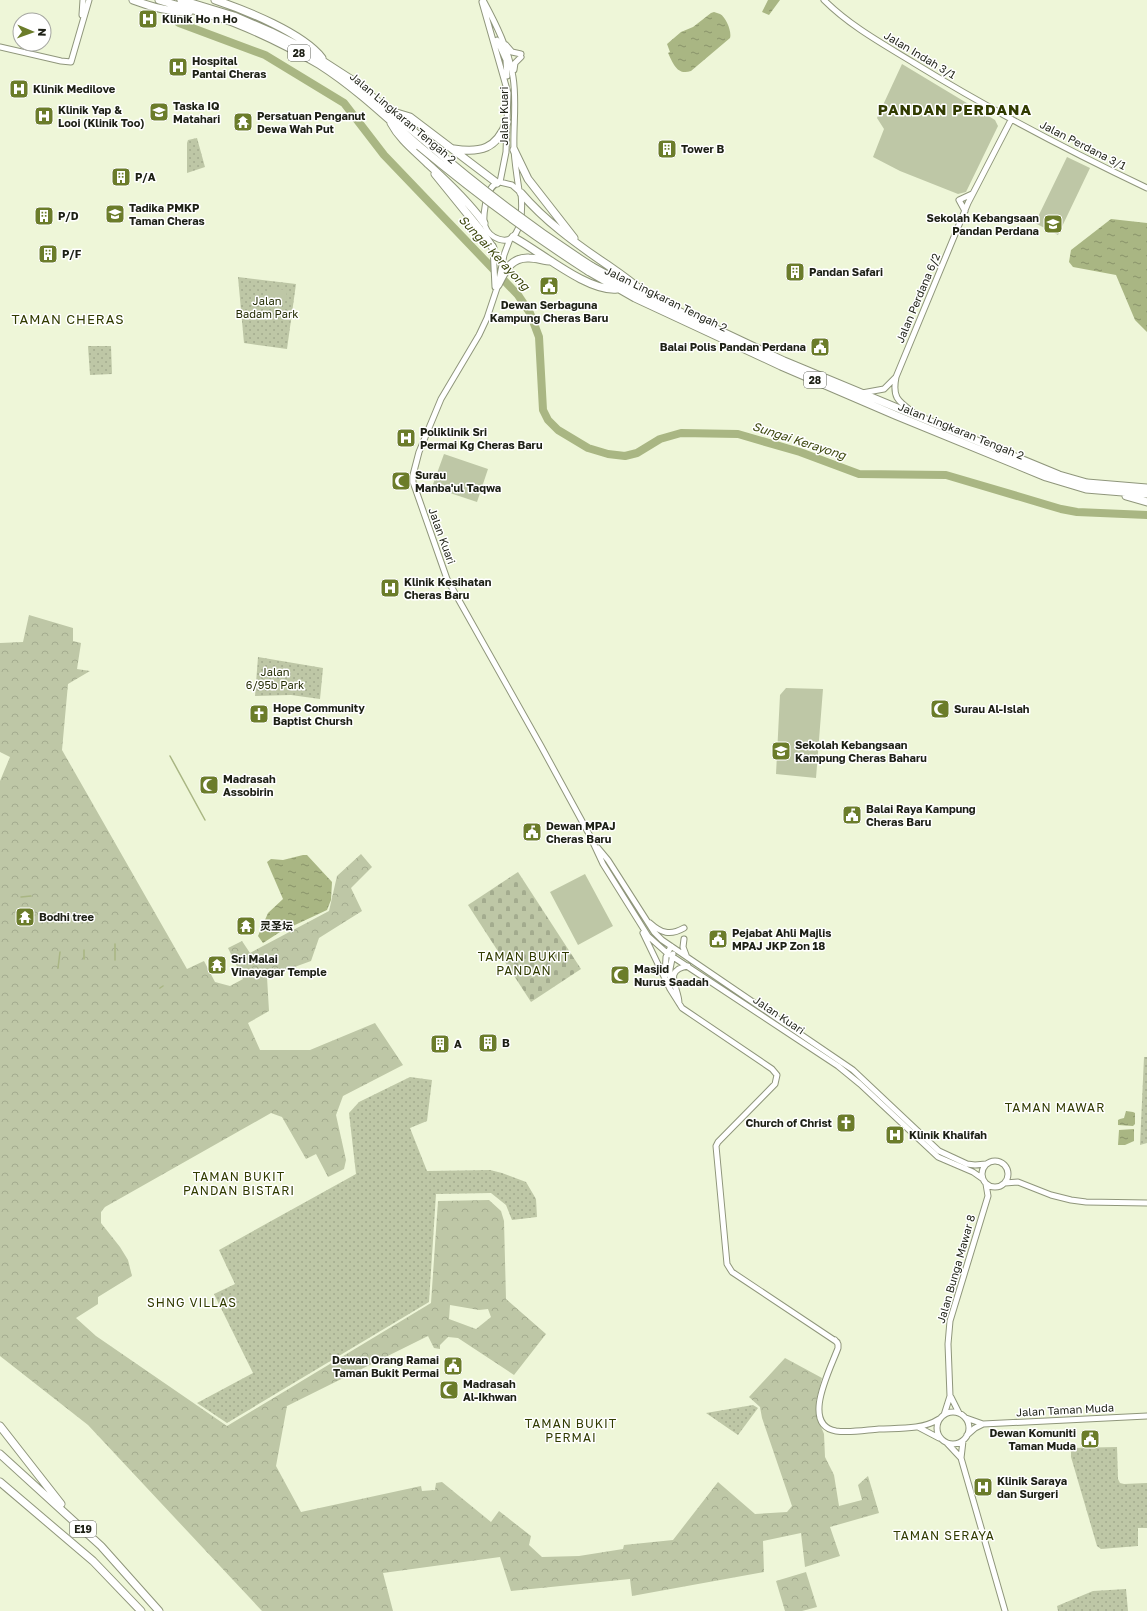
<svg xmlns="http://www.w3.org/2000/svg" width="1147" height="1611" viewBox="0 0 1147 1611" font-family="'Golos Text','Noto Sans SC',sans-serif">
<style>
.green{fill:url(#green-dots)}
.forest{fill:url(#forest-crowns);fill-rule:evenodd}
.cemetery{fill:url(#cemetery-stones)}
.pitch{fill:#bec7a6}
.water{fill:url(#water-ripples)}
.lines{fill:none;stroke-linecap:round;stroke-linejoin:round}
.stream{stroke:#a9b683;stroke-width:1.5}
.river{stroke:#a9b683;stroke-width:8}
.secondary-casing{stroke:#8f967b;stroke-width:7}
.highway-casing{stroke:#8f967b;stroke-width:9}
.secondary{stroke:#fff;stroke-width:5}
.highway{stroke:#fff;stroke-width:7}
.highway-bridge-casing{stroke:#8f967b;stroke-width:9;stroke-linecap:butt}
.highway-bridge{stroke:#fff;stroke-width:7}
.labels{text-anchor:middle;stroke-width:3;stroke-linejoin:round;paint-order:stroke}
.shield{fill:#fff;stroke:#61635b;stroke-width:1}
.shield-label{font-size:10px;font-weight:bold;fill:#1d2015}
.poi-label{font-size:11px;font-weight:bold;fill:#1d2015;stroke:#fff;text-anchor:start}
.street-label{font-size:11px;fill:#1d2015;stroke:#fff}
.park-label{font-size:11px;fill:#252d05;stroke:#fff}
.water-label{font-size:12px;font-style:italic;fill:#3b460b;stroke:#fff}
.neighbourhood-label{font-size:12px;letter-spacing:1px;fill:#313b00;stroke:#fff}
.quarter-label{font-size:13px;letter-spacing:1px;fill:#313b00;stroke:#fff}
.district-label{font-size:15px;font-weight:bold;letter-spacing:1px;fill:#313b00;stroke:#fff}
</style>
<defs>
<pattern id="green-dots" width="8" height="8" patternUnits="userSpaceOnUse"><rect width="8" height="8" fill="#bec7a6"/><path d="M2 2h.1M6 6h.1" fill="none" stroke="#a3ab8e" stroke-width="1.8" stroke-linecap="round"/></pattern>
<pattern id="forest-crowns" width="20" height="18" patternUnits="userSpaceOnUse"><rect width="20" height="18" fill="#bec7a6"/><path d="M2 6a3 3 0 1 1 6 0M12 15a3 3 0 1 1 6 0" fill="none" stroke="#a3ab8e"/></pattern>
<pattern id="cemetery-stones" width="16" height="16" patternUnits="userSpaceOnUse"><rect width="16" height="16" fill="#bec7a6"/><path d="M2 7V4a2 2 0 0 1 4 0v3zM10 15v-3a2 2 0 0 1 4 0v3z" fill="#a3ab8e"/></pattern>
<pattern id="water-ripples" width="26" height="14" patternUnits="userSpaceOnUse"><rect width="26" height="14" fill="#a9b683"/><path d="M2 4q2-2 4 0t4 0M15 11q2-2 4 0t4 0" fill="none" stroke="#89946a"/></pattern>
</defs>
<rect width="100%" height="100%" fill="#eef6d8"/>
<!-- green -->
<path class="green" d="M197,138L205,167L187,173V143L188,140Z
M238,277L296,284L287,349L244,343Z
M88,346H111L112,374L90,375Z
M258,657L323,668L320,699L291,695L255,696Z
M1144,1057H1147V1143L1140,1145Z
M410,1077L432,1080L427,1121L410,1128L427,1171L490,1170L502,1173L526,1182L536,1199L537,1217L512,1220L506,1205L491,1193L436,1194L429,1302L227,1423L197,1403L253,1373L214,1294L235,1284L219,1250L356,1174L349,1113L359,1102Z
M753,1405L758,1408L738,1435L706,1413Z
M1117,1447L1118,1479L1120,1483L1124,1484L1147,1483V1528H1138V1546L1101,1549L1097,1546L1071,1457V1448Z
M1126,1589L1128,1611H1058L1057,1606L1093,1591Z"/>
<!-- forest -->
<path class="forest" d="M29,615L73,628V641L81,643L77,669L90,671L68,684L62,750L187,969L204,961L215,982L230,986L243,979L228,948L242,941L250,953L329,911L337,876L361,854L372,867L351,888L362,911L319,938L311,961L267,977L269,1011L248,1023L260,1050H310L375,1023L403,1065L343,1096L336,1115L346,1160L344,1169L328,1177L316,1154L306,1159L282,1117L271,1113L105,1207L101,1212V1223L120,1247L128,1260L132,1276L98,1297V1304L76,1318L96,1336L227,1426L431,1303L438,1201L489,1200L501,1211L504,1221L506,1299L546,1334L514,1375L458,1338L448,1337L440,1345V1349L434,1348L428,1336L287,1406L276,1466L301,1512L421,1486L422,1491L435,1490L436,1483L442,1482L491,1522L499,1511L531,1536L529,1545L542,1557L579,1556L623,1549L624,1545L673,1540L718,1482L755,1514L787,1512L792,1506L762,1418L760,1407L749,1397L785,1358L822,1378L816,1401V1414L824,1434L825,1457L834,1475L839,1506L862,1500L858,1485L868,1476L879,1513L830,1527L840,1556L805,1567L801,1533L763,1541L764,1572L632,1596L630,1579L511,1591L500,1557L383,1573L393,1611H262L88,1425L0,1356V781L10,757L0,752V643L23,642ZM450,1305L479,1310L488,1309L491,1317L476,1329L449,1319Z
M806,1572L817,1607L802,1611H785L776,1581Z"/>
<!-- cemetery -->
<path class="cemetery" d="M518,872L581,969L531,1002L468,905Z"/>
<!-- pitch -->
<path class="pitch" d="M902,64L995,120L998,126L966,192L958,194L900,171L873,157L884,129L877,118Z
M1067,157L1090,168L1058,235L1035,223Z
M268,288L287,290L286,301L267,300Z
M444,454L488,469L477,502L432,487Z
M786,688L823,689L816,778L776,774L780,695Z
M585,874L613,926L578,945L550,892Z"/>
<!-- water -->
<path class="water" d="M768,0H780L769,15L762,12Z
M714,12C716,13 718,13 720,14C726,17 732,32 730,38L691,71C677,76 673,63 668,53L670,52L667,44L681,32L693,27L711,13Z
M1111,219L1147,223V332L1135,320L1116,275L1073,267L1069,262L1071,250Z
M303,855H307L332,882L331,900L327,910L280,932L263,943L258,936L268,913L283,899L267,862L271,859L283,860Z
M1126,1111L1133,1112L1135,1113V1124L1133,1126L1118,1125V1120L1120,1119L1124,1118Z
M1134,1129V1141L1125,1145H1118L1119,1130Z"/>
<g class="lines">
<!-- stream -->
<path class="stream" d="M170,756L205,820
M21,897L31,896
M24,919L35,915
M84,950V959
M115,960V944
M58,968L60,952
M160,988L163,986"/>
<!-- river -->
<path class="river" d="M179,23L265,55L344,103L384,155L518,295L530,313L539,337L543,410L548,420L558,430L588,448L608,454L625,456L637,453L660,439L681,433L738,434L800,452L859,474L946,475L1061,509L1077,512L1147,515"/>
<defs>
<path id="secondary" d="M483,0C496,24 509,50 513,77C517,101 513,126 514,150C515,164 517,177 519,190
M824,0C850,26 883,44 914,63C989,109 1067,150 1147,188
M482,2L508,93L506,152L500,182
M82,15L83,0
M497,40L506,60L507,76
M506,45L512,52L521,54
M0,47L61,61L71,62L89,0
M514,70L515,63L521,57
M500,182L512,185L521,193C522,204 523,222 516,233C508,247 489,238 485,226C482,218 485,209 486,201C488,193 491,184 500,182Z
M965,211L959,200L972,194
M510,239L504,255L498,285L487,318L479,335L441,399L419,452L413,475V482L447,579L541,746L589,834L603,864L648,936L667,953L838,1066L860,1084L938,1157L973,1172L983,1179
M493,246L495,287
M862,393L884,389L896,377
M914,413C898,401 892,398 896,377L968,203L1011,120
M598,848L608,860L654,932L662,940L853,1070L939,1151L967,1164L975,1165L986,1164
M650,923C661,933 670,936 684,928
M643,933L670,989L682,1008L772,1069L777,1075L775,1084L718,1142L716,1146L727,1264L732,1272L837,1342
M684,939L683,947L686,955
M665,976L666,957L671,946
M670,986V969L673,954
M679,1003C679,988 662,970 688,966
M982 1174a13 13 0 1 1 26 0a13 13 0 1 1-26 0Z
M1005,1183L1018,1182L1051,1195L1071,1200L1086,1202L1147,1203
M835,1340L838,1344V1348C831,1368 800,1425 836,1431C850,1433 866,1430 879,1429C899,1428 922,1430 939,1419
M951,1397L959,1413
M937 1428a16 16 0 1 1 32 0a16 16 0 1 1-32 0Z
M944,1415L950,1396L948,1344L950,1321L988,1196L986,1184
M966,1418L983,1424
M918,1427L939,1438
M967,1435L975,1428L983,1424L1147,1416
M963,1441L961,1458L1005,1611
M947,1443L961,1458"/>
<path id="highway" d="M133,0C151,7 169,12 189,12
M159,0C184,8 211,14 235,23C265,35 293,49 320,65C356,88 387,118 419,146
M181,0L234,16L271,32L301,47L352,80L425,141
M215,0C245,10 303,33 322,58
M390,111L410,117L497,183
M391,123C400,140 415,151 428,164C449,183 468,201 484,223
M454,149C481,153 496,149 507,122
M514,150L528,179L574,238
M435,174L482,232L493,248
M521,193C545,221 575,243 606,264C619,273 631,281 643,292
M513,237C540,251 587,292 617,289
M591,266L638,292L784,361L1059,475L1087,483L1147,488
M588,271L635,298L781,366L895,415L1046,477L1086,489L1147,494
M498,285C505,271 511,257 529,258C537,258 544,261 551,261
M1126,496L1147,502
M0,1426L61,1504
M0,1454L101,1546L159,1611
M0,1482L93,1561L141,1611"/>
</defs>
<!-- secondary casing -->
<use href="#secondary" class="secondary-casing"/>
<!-- highway casing -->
<use href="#highway" class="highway-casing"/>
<!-- secondary -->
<use href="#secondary" class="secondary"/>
<!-- highway -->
<use href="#highway" class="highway"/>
<defs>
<path id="highway-bridge" d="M425,141C478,187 532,228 591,266
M419,146C473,191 529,233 588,271"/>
</defs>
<!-- highway-bridge casing -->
<use href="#highway-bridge" class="highway-bridge-casing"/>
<!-- highway-bridge -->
<use href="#highway-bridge" class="highway-bridge"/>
</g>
<!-- icons -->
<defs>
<symbol id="hospital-square" viewBox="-11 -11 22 22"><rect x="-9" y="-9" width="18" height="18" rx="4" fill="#6b7c2a" stroke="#fff"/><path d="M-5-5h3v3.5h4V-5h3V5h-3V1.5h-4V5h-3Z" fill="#fff"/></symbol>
<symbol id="school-square" viewBox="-11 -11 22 22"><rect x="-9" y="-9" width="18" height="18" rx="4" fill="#6b7c2a" stroke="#fff"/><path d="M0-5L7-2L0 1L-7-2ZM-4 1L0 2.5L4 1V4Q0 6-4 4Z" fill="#fff"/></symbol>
<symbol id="temple-square" viewBox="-11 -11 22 22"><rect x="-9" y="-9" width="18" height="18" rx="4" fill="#6b7c2a" stroke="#fff"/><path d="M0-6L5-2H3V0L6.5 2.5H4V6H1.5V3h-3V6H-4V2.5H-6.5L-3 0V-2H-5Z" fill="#fff"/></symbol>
<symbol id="building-square" viewBox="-11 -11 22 22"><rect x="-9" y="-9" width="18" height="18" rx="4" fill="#6b7c2a" stroke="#fff"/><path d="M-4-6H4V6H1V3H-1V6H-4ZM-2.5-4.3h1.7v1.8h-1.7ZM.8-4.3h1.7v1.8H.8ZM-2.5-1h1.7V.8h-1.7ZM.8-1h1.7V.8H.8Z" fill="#fff"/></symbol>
<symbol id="civic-square" viewBox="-11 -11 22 22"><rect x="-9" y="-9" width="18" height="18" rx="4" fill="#6b7c2a" stroke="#fff"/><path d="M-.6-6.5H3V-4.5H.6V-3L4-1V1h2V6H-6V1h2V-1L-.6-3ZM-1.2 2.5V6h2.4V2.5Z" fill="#fff"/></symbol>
<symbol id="mosque-square" viewBox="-11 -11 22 22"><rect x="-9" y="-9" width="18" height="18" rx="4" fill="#6b7c2a" stroke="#fff"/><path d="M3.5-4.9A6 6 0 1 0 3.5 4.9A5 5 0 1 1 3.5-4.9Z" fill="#fff"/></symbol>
<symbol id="church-square" viewBox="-11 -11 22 22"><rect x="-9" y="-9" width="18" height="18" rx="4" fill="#6b7c2a" stroke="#fff"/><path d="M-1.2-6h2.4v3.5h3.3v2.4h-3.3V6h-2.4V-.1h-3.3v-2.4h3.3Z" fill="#fff"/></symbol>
</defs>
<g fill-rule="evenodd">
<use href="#hospital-square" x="137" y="8" width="22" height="22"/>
<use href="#hospital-square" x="167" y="56" width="22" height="22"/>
<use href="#hospital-square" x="8" y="78" width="22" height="22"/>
<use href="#school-square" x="148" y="101" width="22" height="22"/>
<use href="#hospital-square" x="33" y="105" width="22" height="22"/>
<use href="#temple-square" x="232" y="111" width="22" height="22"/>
<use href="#building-square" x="656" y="138" width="22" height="22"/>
<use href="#building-square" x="110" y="166" width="22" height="22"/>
<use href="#school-square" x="104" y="203" width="22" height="22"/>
<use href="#building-square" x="33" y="205" width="22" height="22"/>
<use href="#school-square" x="1042" y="213" width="22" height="22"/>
<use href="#building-square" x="37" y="243" width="22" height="22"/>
<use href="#building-square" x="784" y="261" width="22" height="22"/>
<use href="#civic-square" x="538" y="275" width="22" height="22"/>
<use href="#civic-square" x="809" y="336" width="22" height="22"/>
<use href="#hospital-square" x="395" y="427" width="22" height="22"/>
<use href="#mosque-square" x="390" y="470" width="22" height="22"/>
<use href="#hospital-square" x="379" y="577" width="22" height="22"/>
<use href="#mosque-square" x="929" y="698" width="22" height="22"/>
<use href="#church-square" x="248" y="703" width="22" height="22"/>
<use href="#school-square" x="770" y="740" width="22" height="22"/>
<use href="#mosque-square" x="198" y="774" width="22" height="22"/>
<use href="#civic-square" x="841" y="804" width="22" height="22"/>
<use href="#civic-square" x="521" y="821" width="22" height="22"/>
<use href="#temple-square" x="14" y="906" width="22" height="22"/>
<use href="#temple-square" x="235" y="915" width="22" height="22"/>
<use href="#civic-square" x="707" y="928" width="22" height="22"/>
<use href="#temple-square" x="206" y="954" width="22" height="22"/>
<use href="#mosque-square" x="609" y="964" width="22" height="22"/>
<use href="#building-square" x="477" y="1032" width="22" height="22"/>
<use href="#building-square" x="429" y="1033" width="22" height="22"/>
<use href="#church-square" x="835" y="1112" width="22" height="22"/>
<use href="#hospital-square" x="884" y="1124" width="22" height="22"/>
<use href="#civic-square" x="442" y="1355" width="22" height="22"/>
<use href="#mosque-square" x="438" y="1379" width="22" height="22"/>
<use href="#civic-square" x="1079" y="1428" width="22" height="22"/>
<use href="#hospital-square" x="972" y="1476" width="22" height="22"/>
</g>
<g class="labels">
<!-- shield labels -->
<g class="shield">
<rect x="288" y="45" width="22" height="16" rx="3"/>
<rect x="804" y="372" width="22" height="16" rx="3"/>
<rect x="70" y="1521" width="26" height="16" rx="3"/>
</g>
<g class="shield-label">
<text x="299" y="57">28</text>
<text x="815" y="384">28</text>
<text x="83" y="1533">E19</text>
</g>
<!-- poi labels -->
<g class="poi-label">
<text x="162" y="23">Klinik Ho n Ho</text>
<text x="192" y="65">Hospital<tspan x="192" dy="13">Pantai Cheras</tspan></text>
<text x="33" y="93">Klinik Medilove</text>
<text x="173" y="110">Taska IQ<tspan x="173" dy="13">Matahari</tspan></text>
<text x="58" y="114">Klinik Yap &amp;<tspan x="58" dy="13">Looi (Klinik Too)</tspan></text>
<text x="257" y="120">Persatuan Penganut<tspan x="257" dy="13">Dewa Wah Put</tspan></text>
<text x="681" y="153">Tower B</text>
<text x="135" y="181">P/A</text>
<text x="129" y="212">Tadika PMKP<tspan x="129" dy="13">Taman Cheras</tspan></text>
<text x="58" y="220">P/D</text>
<text x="1039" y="222" text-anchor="end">Sekolah Kebangsaan<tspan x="1039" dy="13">Pandan Perdana</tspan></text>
<text x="62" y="258">P/F</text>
<text x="809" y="276">Pandan Safari</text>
<text x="549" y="309" text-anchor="middle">Dewan Serbaguna<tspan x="549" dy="13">Kampung Cheras Baru</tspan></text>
<text x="806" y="351" text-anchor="end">Balai Polis Pandan Perdana</text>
<text x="420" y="436">Poliklinik Sri<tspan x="420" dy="13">Permai Kg Cheras Baru</tspan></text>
<text x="415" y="479">Surau<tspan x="415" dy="13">Manba'ul Taqwa</tspan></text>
<text x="404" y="586">Klinik Kesihatan<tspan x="404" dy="13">Cheras Baru</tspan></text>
<text x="273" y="712">Hope Community<tspan x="273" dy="13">Baptist Chursh</tspan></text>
<text x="954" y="713">Surau Al-Islah</text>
<text x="795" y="749">Sekolah Kebangsaan<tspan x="795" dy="13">Kampung Cheras Baharu</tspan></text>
<text x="223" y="783">Madrasah<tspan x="223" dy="13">Assobirin</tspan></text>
<text x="866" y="813">Balai Raya Kampung<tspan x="866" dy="13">Cheras Baru</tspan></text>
<text x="546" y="830">Dewan MPAJ<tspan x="546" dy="13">Cheras Baru</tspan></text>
<text x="39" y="921">Bodhi tree</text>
<text x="260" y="930">灵圣坛</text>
<text x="732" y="937">Pejabat Ahli Majlis<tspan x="732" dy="13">MPAJ JKP Zon 18</tspan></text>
<text x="231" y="963">Sri Malai<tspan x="231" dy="13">Vinayagar Temple</tspan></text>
<text x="634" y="973">Masjid<tspan x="634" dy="13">Nurus Saadah</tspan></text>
<text x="502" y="1047">B</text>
<text x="454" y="1048">A</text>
<text x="832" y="1127" text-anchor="end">Church of Christ</text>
<text x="909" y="1139">Klinik Khalifah</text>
<text x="439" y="1364" text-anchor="end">Dewan Orang Ramai<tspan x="439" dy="13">Taman Bukit Permai</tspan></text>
<text x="463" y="1388">Madrasah<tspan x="463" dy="13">Al-Ikhwan</tspan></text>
<text x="1076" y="1437" text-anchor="end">Dewan Komuniti<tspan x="1076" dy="13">Taman Muda</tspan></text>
<text x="997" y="1485">Klinik Saraya<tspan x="997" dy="13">dan Surgeri</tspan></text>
</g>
<!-- street labels -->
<g class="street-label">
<text transform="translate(920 55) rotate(31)" y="4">Jalan Indah 3/1</text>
<text transform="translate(504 116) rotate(-90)" y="4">Jalan Kuari</text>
<text transform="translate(403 118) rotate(40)" y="4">Jalan Lingkaran Tengah 2</text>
<text transform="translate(1083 145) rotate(27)" y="4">Jalan Perdana 3/1</text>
<text transform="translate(918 298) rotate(-67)" y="4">Jalan Perdana 6/2</text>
<text transform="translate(666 299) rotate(26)" y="4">Jalan Lingkaran Tengah 2</text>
<text transform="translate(961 431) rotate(22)" y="4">Jalan Lingkaran Tengah 2</text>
<text transform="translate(442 536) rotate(70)" y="4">Jalan Kuari</text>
<text transform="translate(779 1015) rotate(34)" y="4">Jalan Kuari</text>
<text transform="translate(956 1269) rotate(-74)" y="4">Jalan Bunga Mawar 8</text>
<text transform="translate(1065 1410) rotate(-3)" y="4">Jalan Taman Muda</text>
</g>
<!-- park labels -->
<g class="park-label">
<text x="267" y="305">Jalan<tspan x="267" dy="13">Badam Park</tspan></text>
<text x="275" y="676">Jalan<tspan x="275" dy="13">6/95b Park</tspan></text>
</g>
<!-- water labels -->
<g class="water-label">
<text transform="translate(494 253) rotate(47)" y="4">Sungai Kerayong</text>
<text transform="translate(799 441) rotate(18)" y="4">Sungai Kerayong</text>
</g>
<!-- neighbourhood labels -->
<g class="neighbourhood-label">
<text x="524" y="961">TAMAN BUKIT<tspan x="524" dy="14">PANDAN</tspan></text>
<text x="1055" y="1112">TAMAN MAWAR</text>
<text x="239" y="1181">TAMAN BUKIT<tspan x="239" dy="14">PANDAN BISTARI</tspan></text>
<text x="192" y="1307">SHNG VILLAS</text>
<text x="571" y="1428">TAMAN BUKIT<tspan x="571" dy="14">PERMAI</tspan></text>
<text x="944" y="1540">TAMAN SERAYA</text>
</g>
<!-- quarter labels -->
<g class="quarter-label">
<text x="68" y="324">TAMAN CHERAS</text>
</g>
<!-- district labels -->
<g class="district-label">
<text x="955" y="115">PANDAN PERDANA</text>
</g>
</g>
<!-- north arrow -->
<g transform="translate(32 32) rotate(92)"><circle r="19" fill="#ffffff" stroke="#a5a6a1"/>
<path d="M0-3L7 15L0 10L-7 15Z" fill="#6b7c2a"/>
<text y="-6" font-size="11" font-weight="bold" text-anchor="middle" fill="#1d2015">N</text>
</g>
</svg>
